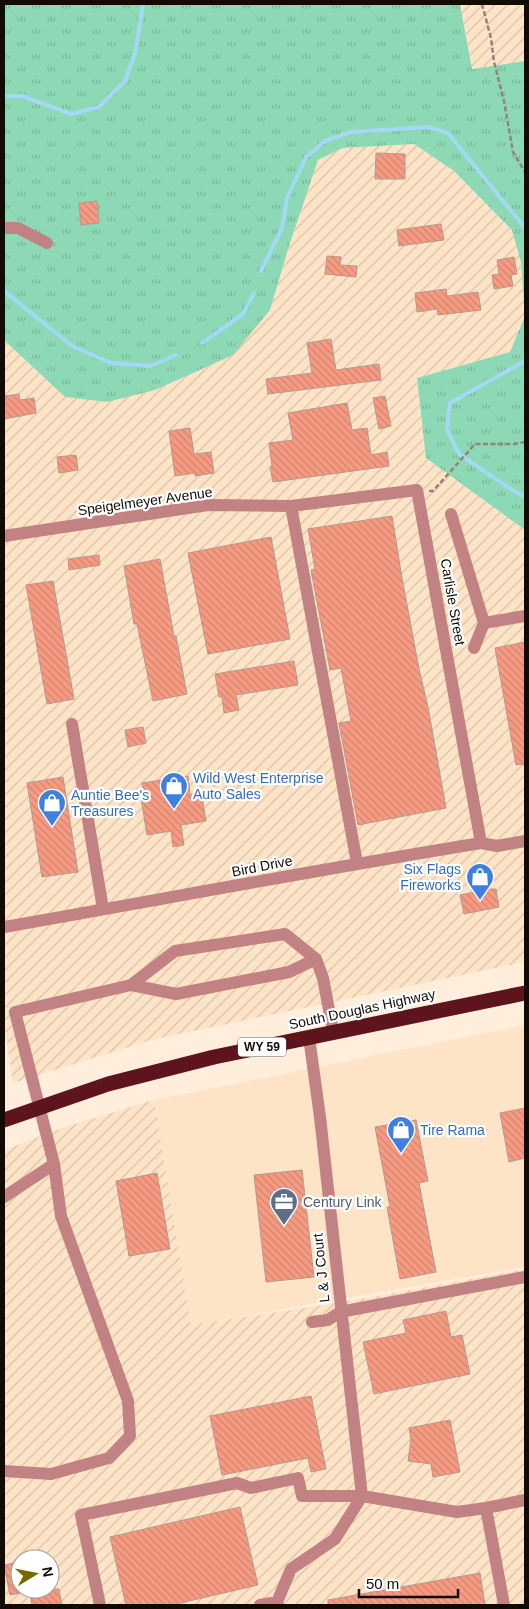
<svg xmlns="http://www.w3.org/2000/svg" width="529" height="1609" viewBox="0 0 529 1609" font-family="Arial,sans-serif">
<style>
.built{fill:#fde4c6}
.industrial{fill:url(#industrial-furrows);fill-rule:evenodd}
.grass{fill:url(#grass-tufts)}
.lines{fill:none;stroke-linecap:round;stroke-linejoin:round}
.stream{stroke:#a3d8f6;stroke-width:4}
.building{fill:url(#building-back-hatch);stroke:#b69890}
.path{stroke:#918578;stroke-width:2.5;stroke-dasharray:5 2.5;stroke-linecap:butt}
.minor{stroke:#c28283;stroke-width:12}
.highway{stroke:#5e141d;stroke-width:15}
.labels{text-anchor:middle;stroke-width:4.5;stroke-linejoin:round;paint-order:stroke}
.shield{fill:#fff;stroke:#58544f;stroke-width:1}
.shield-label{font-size:12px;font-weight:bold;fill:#110b04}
.street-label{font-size:14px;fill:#110b04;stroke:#fff}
.shop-label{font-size:14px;fill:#366cbe;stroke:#fff;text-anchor:start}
.service-label{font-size:14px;fill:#4e5e75;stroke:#fff;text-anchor:start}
</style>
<defs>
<pattern id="industrial-furrows" width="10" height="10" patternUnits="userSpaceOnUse" patternTransform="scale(1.25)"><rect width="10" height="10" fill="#fde4c6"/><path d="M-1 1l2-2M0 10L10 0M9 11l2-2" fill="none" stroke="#d8c2a8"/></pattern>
<pattern id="grass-tufts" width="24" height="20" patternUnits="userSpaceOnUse" patternTransform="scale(1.25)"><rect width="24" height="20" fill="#8dd8b5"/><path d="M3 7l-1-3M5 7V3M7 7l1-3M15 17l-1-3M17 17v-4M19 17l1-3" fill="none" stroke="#79b89a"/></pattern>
<pattern id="building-back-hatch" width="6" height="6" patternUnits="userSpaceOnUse" patternTransform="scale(1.25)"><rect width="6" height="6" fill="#f69b82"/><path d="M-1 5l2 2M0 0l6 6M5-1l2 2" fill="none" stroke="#d2846f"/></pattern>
</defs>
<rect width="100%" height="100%" fill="#ffeedc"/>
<!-- built -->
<path class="built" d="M525,1025V1267L191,1325L154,1100Z"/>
<!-- industrial -->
<path class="industrial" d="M460,4H525V61L472,69Z
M414,144L454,171L512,230L521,262L525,316L510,352L417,378L426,458L525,530V962L155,1039L13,1083L4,1023V340L65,397L270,310L289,246L318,160L343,148Z
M154,1100L191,1325L355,1300L525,1269V1605H4V1150L62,1128ZM20,1559H50V1589H20Z"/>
<!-- grass -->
<path class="grass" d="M4,4H460L472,69L525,61V530L426,458L417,378L510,352L525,316L521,262L512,230L454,171L414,144L343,148L318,160L289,246L270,310L233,355L155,390L107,402L65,397L4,340Z"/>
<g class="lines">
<!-- stream -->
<path class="stream" d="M4,96H22L71,114L99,107L125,81L135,54L143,4
M261,271L282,228L287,198L306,157L325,141L351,132L429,127L448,133L525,228
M4,291L72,346L111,363L150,366L176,355
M202,343L243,314L254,293
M525,361L450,403L447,430L459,454L512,490L525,497"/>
</g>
<!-- building -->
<path class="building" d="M376,153L405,154V179H375Z
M97,201L99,223L81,225L79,203Z
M441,224L444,240L399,246L397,230Z
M327,256L341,257L340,265L357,266L356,277L325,274Z
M514,257L517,274L511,275L513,286L494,289L492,275L499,274L497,260Z
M446,289L447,296L478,292L481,310L438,315L437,309L417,312L415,293Z
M331,339L336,370L379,364L381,380L268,394L266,379L312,373L307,343Z
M19,394L20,400L34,398L36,413L4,419V403L6,402L5,396Z
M385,396L391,426L379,429L373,398Z
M347,403L352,430L367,428L371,455L387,452L389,466L273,482L270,467L272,466L269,443L293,440L288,413Z
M190,428L194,454L211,452L214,473L195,476V473L175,476L169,431Z
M76,455L78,470L59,473L57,457Z
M392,516L402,578L419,669L428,707L446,808L358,825L339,723L351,721L341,668L330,670L311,570L315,569L308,529Z
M271,537L290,639L208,654L188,553Z
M99,555L100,565L69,570L68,559Z
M160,559L174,636H176L187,694L153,701L137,624H134L124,566Z
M53,581L74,699L47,704L26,585Z
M525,642V764L516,765L495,648Z
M294,661L298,685L236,695L239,710L224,713L222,697H219L215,674Z
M143,727L146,743L128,747L125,730Z
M188,776L190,794H193V798L202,797L206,821L181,825L184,845L173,847L171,831L147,835L141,798H144L142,783Z
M63,777L78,872L42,877L27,783Z
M491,889H496L499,907L464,914L460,895Z
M525,1108V1158L509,1162L500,1113Z
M416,1120L428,1181L419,1183L436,1272L400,1279L387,1207H390L375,1127Z
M302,1170L314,1277L266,1282L254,1175Z
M157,1173L170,1249L129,1256L116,1181Z
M446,1311L451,1337L462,1335L470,1374L374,1394L363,1342L406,1333L403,1320Z
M311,1396L326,1469L311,1472L308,1458L222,1475L210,1416Z
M450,1420L460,1472L433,1477L431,1464L408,1461L411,1439L409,1428Z
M240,1507L258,1585L172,1605H126L110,1537Z
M20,1562V1593L10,1595L4,1565Z
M480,1573L485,1605H328V1600Z
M29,1589H59L62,1605H32Z"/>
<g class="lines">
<!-- path -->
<path class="path" d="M482,4L491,38L494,62L504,101L513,152L525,172
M429,491H433L475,444H514L525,442"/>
<!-- minor -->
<path class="minor" d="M4,228H18L47,243
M291,506L357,863
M451,514L484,623
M4,536L208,505L291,506L417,490L481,843
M474,648L484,623L525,616
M72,724L103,909
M4,927C163,899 322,869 481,843L497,846L525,841
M131,985L176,994L289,972L316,959
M309,1037L320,1117L362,1496
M4,1197L54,1164
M312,1322L328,1320L340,1312L525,1277
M4,1471L51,1474L109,1458L130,1436L128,1401L61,1216L54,1164L15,1012L131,985L175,951L285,934L316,959L323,978L333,1031
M486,1508L525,1500
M100,1605L81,1515L237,1483L251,1488L298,1478L302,1496H362L457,1512L486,1508L504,1605
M260,1605L277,1602
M278,1605L277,1602L291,1569L335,1539L362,1496"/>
<!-- highway -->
<path class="highway" d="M4,1120L108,1084L214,1057L525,993"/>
</g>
<!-- icons -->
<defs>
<symbol id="shop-pin" viewBox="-11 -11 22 30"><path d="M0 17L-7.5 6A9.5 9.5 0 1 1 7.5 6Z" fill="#3f7fe0" stroke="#fff"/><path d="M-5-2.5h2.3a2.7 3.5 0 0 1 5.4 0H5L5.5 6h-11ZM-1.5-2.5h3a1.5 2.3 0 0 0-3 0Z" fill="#fff"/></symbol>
<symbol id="office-pin" viewBox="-11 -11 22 30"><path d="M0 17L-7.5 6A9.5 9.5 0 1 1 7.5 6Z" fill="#5c6f8a" stroke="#fff"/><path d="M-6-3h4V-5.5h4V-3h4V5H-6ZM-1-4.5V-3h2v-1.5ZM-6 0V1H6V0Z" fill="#fff"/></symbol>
</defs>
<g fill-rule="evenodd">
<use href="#shop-pin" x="158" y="770" width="32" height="43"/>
<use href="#shop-pin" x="36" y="787" width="32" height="43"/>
<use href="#shop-pin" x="464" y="861" width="32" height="43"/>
<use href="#shop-pin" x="385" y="1114" width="32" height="43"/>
<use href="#office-pin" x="268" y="1186" width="32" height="43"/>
</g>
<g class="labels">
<!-- shield labels -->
<rect class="shield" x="238" y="1037.5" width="48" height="19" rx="4"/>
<g class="shield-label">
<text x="262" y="1051">WY 59</text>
</g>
<!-- street labels -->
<g class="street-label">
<text transform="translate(145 501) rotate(-8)" y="5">Speigelmeyer Avenue</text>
<text transform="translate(453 602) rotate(80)" y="5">Carlisle Street</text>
<text transform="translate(262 866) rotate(-11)" y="5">Bird Drive</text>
<text transform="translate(362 1009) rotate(-12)" y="5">South Douglas Highway</text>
<text transform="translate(321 1268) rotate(-96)" y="5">L &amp; J Court</text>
</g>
<!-- shop labels -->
<g class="shop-label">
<text x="193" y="783">Wild West Enterprise<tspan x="193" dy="16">Auto Sales</tspan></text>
<text x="71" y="800">Auntie Bee's<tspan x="71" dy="16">Treasures</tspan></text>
<text x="461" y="874" text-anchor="end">Six Flags<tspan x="461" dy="16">Fireworks</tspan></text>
<text x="420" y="1135">Tire Rama</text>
</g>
<!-- service labels -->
<g class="service-label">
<text x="303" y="1207">Century Link</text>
</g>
</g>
<!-- border -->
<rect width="529" height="1609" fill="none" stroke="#110b04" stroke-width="10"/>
<!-- north arrow -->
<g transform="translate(35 1574) rotate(80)"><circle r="24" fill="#ffffff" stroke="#a09d9b"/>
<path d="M0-4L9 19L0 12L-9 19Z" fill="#736900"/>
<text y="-8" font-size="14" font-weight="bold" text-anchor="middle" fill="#110b04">N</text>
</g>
<!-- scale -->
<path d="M359 1589v8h99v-8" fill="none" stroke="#110b04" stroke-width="2.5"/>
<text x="366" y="1589" font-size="15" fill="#110b04" stroke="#ffffff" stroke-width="4" paint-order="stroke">50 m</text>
</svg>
